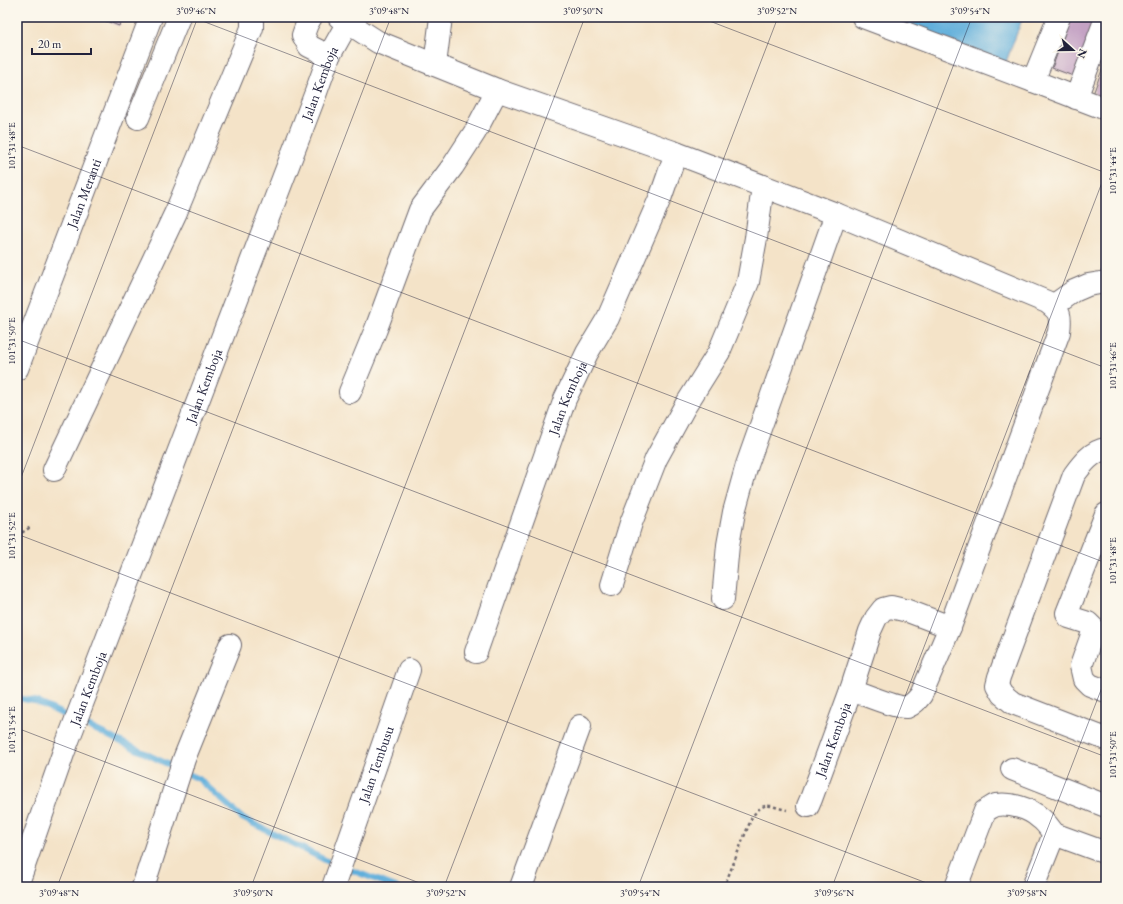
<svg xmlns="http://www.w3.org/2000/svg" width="1123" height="904" viewBox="0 0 1123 904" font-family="'EB Garamond',serif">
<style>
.water{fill:#61afdb;stroke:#42688b}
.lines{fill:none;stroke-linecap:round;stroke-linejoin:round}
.stream{stroke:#61afdb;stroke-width:6}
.building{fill:#c4a2c4}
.minor-casing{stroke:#6c666c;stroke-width:24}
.path{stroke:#6c666c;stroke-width:2.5;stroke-dasharray:3 3;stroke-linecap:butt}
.minor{stroke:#fff;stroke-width:22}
.ticks{fill:none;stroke:#22223b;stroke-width:1;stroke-opacity:0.45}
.labels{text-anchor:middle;stroke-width:4;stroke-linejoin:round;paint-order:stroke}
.street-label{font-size:14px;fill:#22223b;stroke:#fbf7ec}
.neatline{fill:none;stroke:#22223b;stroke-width:1.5}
.ticks-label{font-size:10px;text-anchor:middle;fill:#22223b}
</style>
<rect width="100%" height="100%" fill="#fbf7ec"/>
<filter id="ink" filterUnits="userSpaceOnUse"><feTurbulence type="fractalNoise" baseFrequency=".025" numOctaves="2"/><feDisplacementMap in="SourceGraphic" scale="8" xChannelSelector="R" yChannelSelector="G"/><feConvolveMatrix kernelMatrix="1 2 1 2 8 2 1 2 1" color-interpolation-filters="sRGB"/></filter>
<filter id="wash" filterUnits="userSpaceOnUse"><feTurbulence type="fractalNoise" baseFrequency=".012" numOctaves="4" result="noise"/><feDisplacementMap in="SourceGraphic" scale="16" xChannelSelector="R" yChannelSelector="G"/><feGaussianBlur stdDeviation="0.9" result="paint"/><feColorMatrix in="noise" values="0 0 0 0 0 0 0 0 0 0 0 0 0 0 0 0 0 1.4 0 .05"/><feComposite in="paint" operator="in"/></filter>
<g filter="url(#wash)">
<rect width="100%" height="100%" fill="#f4e3c8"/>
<!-- water -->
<path class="water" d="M887,17H1023L1006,62Z"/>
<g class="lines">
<!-- stream -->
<path class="stream" d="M17,698L35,701L199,779L242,818L327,861L396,887"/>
</g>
<g id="blocks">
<!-- building -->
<path class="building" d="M96,17H122L119,26Z
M1071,17H1099L1076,77L1052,68Z
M1106,59V99L1093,94Z"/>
</g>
</g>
<g filter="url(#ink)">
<use href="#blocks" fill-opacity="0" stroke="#6c666c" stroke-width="1"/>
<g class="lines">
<defs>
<g id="minor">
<path d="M311,17L307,24L303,35L309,46L329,56"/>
<path d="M339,17L378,42L497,90L676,153L836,214L1047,302C1061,312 1061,316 1059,332L950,627L921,695C917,700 913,705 907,707C898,709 861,693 851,690"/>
<path d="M863,17L1033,81L1106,109"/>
<path d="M435,65L441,17"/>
<path d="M1033,81L1059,17"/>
<path d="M1076,98L1106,18"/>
<path d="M138,118L179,17"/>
<path d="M1053,306L1074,291L1088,285L1106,282"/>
<path id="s1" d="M17,369L151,17"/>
<path d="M350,392L376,329L420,210L453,166L475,132L497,90"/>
<path d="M1106,449C1092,451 1082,464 1074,475L999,677L997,685L1002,694L1013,703L1106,739"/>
<path d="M54,470L176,212L252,28V17"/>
<path d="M1106,514L1067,613L1069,617L1088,623L1093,628L1092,635L1081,666L1084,679L1090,685L1106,691"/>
<path d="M612,585L631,523L656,459L684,408L719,352L748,282L756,238L763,186"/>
<path d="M723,599L728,545L734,512L747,465L836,214"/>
<path id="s2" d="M476,652L565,399L587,353L608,318L661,196L676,153"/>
<path d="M1012,769L1106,806"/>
<path id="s3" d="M808,806L811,799L851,690L870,631L876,618L883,609L891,607L908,611L950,627"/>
<path id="s4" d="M17,886L64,751L315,95L329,56L348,22L354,17"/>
<path d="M143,887L184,759L230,645"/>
<path id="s5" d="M333,887L409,670"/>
<path d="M521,887L580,726"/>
<path d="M956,887L985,811C989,809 993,806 996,805C1011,803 1029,808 1040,818C1046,822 1050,829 1054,834"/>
<path d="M1033,887L1054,834L1106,853"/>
</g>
</defs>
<!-- minor casing -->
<use href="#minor" class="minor-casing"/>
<!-- path -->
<path class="path" d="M17,536L32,526
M724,887L752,817C765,800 768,806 787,810"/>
<!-- minor -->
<use href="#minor" class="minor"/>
</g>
</g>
<!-- ticks -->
<path class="ticks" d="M192,17L1106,368M699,17L1106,173M17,145L1106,563M17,339L1106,757M17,488L198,17M17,534L937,887M17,728L430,887M57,887L391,17M251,887L585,17M444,887L778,17M638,887L972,17M832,887L1106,172M1025,887L1106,677"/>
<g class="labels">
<!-- street labels -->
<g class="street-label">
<text dy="5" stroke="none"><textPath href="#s4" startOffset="858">Jalan Kemboja</textPath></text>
<text dy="5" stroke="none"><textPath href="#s1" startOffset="188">Jalan Meranti</textPath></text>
<text dy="5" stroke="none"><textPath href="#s4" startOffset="534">Jalan Kemboja</textPath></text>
<text dy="5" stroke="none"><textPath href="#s2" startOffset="270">Jalan Kemboja</textPath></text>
<text dy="5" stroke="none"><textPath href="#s4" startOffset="210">Jalan Kemboja</textPath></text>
<text dy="5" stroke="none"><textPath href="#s3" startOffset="71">Jalan Kemboja</textPath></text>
<text dy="5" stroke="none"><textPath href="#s5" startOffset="130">Jalan Tembusu</textPath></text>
</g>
</g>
<!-- margin -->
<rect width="1123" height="904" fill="none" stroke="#fbf7ec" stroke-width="44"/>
<!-- north arrow -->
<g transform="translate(1073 50) rotate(111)" stroke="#fbf7ec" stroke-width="3" paint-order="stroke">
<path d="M0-3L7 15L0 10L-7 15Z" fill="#22223b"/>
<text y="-6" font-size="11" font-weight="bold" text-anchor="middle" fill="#22223b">N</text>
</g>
<!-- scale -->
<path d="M32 48v6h59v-6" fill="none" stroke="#22223b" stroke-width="2"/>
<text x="38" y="48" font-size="12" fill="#22223b" stroke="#fbf7ec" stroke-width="3" paint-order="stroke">20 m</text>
<rect x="22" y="22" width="1079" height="860" class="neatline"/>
<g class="ticks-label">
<text x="196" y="14">3°09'46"N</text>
<text x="389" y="14">3°09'48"N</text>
<text x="583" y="14">3°09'50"N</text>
<text x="777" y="14">3°09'52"N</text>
<text x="970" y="14">3°09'54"N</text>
<text transform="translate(11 146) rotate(-90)" y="4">101°31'48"E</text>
<text transform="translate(1112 171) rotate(-90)" y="4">101°31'44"E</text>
<text transform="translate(11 341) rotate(-90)" y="4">101°31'50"E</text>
<text transform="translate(1112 366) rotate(-90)" y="4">101°31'46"E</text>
<text transform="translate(11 536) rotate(-90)" y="4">101°31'52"E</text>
<text transform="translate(1112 561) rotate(-90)" y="4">101°31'48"E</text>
<text transform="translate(11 730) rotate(-90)" y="4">101°31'54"E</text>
<text transform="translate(1112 755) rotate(-90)" y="4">101°31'50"E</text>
<text x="59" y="896">3°09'48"N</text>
<text x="253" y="896">3°09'50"N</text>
<text x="446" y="896">3°09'52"N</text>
<text x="640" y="896">3°09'54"N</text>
<text x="834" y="896">3°09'56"N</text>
<text x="1027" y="896">3°09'58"N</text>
</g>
</svg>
